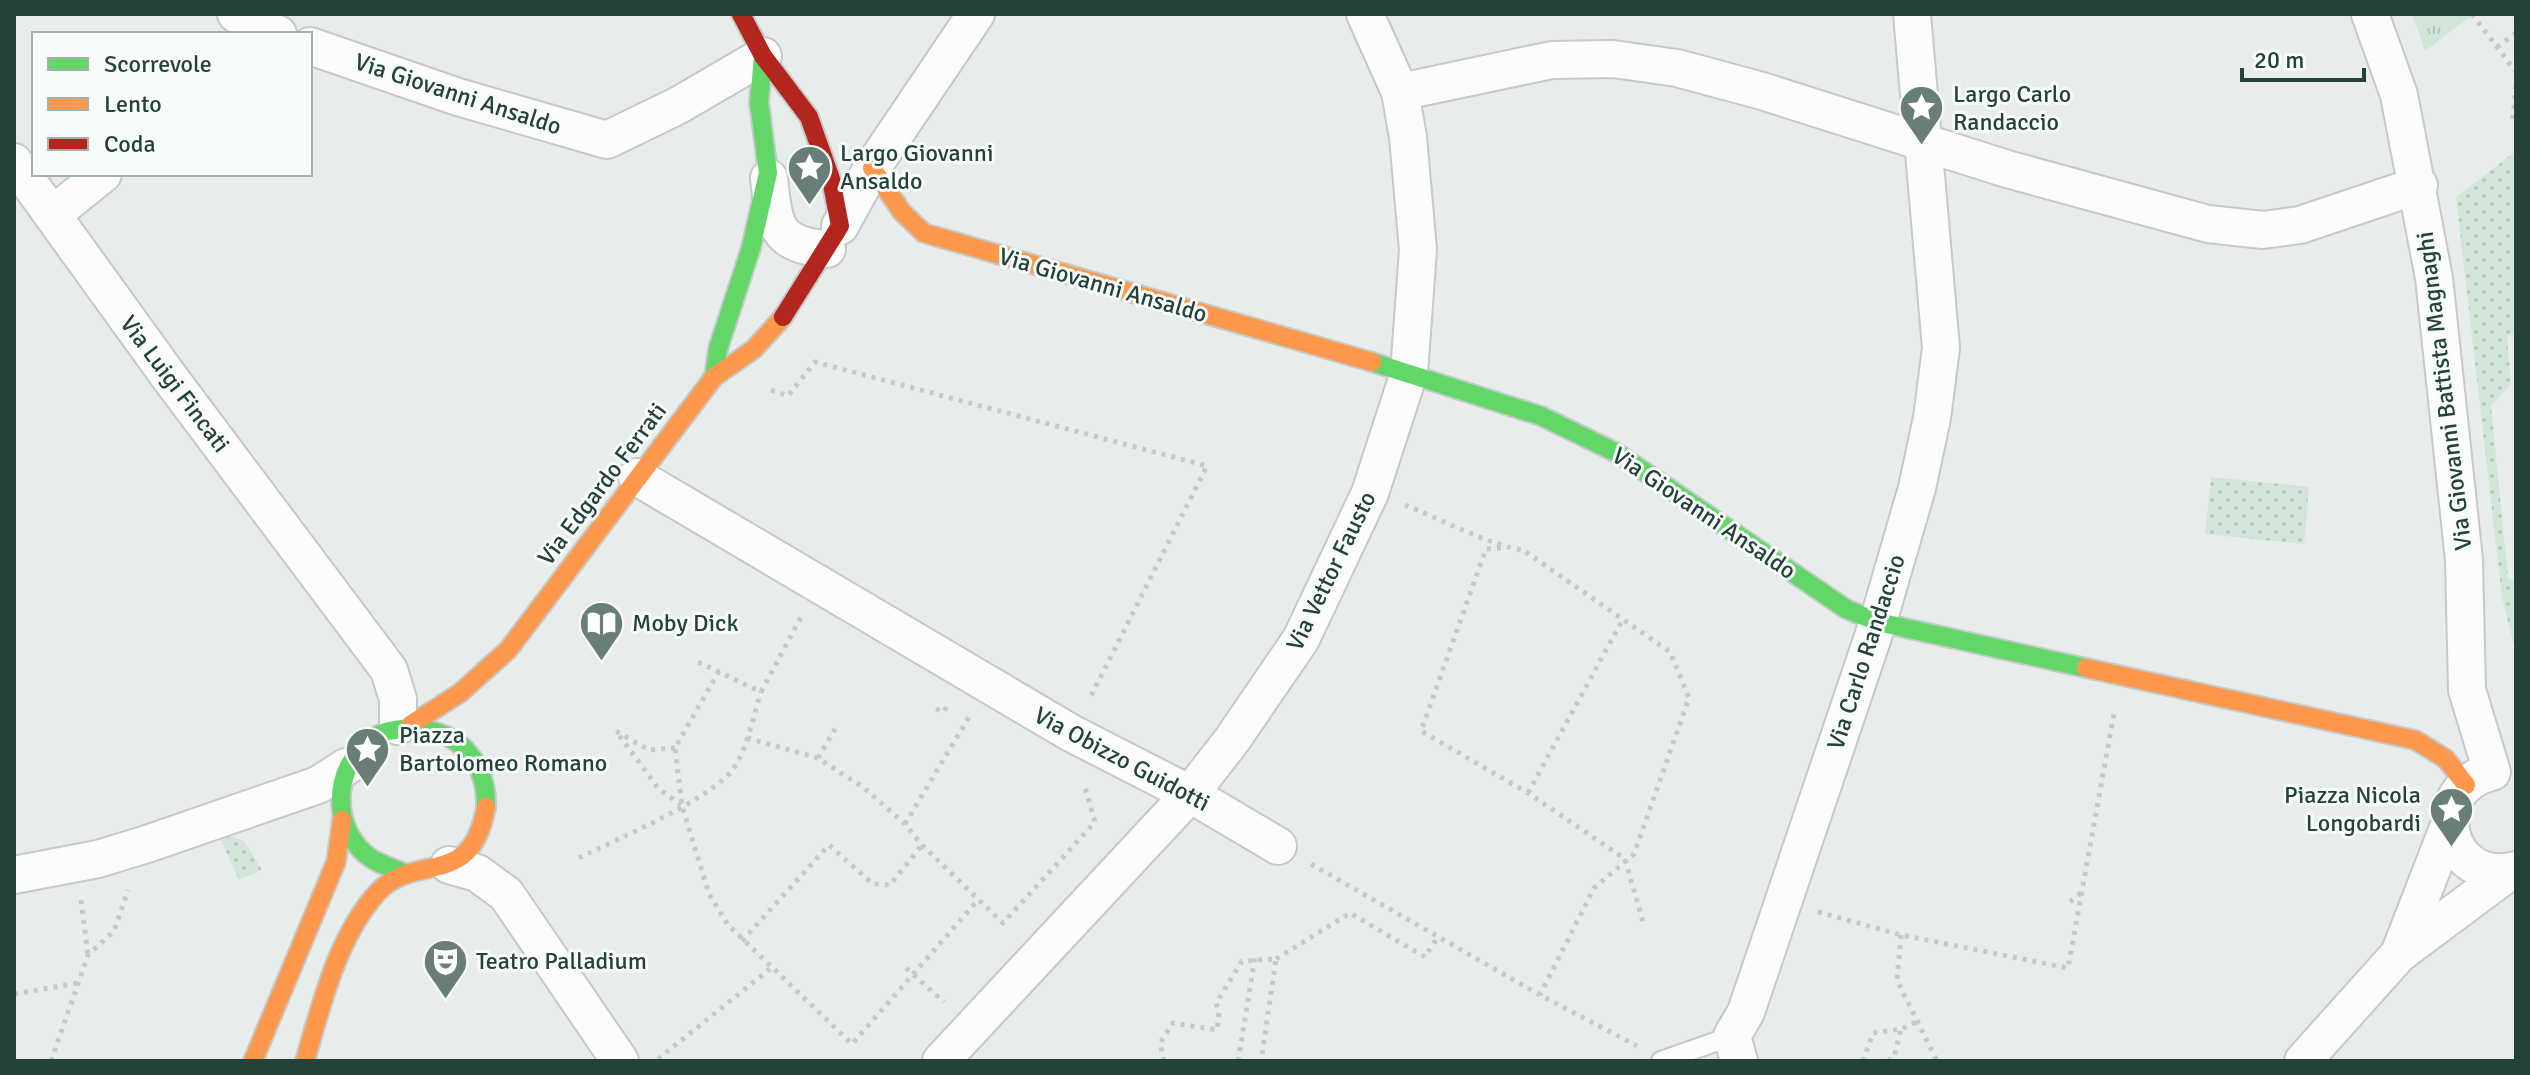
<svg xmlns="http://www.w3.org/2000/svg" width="2530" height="1075" viewBox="0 0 2530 1075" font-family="Signika,sans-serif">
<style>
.grass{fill:url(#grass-dots)}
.park{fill:url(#park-tufts)}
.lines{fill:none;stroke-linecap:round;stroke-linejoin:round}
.lane-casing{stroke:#c5cac8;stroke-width:22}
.street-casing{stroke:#c5cac8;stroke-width:40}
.fast-casing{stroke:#c3cbc8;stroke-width:22}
.slow-casing{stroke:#c3cbc8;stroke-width:22}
.jam-casing{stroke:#c3cbc8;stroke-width:22}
.path{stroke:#c3ccca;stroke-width:5;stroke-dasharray:4 6;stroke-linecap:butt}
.lane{stroke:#fcfcfc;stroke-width:18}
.street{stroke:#fcfcfc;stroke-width:36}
.fast{stroke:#63d668;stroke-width:18}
.slow{stroke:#ff974d;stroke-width:18}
.jam{stroke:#b3261e;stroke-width:18}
.labels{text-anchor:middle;stroke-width:6;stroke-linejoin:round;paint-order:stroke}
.street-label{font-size:24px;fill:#24423a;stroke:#f7fbf9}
.poi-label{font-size:24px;fill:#24423a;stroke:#f7fbf9;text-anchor:start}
</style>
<defs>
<pattern id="grass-dots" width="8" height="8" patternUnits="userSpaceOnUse" patternTransform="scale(2)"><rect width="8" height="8" fill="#d1e6d8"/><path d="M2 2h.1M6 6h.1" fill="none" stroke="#b3c6ba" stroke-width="1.8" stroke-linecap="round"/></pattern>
<pattern id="park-tufts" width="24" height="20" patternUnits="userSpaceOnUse" patternTransform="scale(2)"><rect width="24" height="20" fill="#d1e6d8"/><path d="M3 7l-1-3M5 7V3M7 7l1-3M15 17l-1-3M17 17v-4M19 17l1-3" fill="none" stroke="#b3c6ba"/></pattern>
</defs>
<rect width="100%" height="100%" fill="#e8edeb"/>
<!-- grass -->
<path class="grass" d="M2516,151V334L2507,336L2511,384L2491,406L2508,579L2516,580V654L2502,597L2456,197Z
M2211,477L2309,487L2304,544L2205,534Z
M231,836L244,841L262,870L239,880L220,838Z"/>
<!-- park -->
<path class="park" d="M2412,14H2474L2425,51Z"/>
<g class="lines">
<defs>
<path id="lane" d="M1661,1061L1732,1036"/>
<path id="street" d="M236,14L278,34
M2370,14L2399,95L2434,278L2464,560L2467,690L2492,772
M310,46L458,97L607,140L679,105L763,56
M1400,92L1552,60L1613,59L1677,68L1762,91L2007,169L2208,224L2263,230L2300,225L2419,185
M14,162L170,378L389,670L398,699V726
M769,178C774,225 775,245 827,249
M52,215L103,174
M840,226L872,168L976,14
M637,477L1071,733L1190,794L1278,846
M2491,772C2422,790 2447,888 2516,870
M449,865L477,873L506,894L620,1061
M14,875L98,859L147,844L318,785L346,767
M2399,954L2450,823
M941,1061L1190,794L1232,740L1301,639L1370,493L1409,373L1418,250L1408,137L1400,92L1365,14
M1739,1061L1732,1036L1746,1012L1878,622L1917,488L1932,418L1941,348L1912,14
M2303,1061L2399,954L2509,872"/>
<path id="fast" d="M1372,362L1541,416L1617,453L1846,609L1878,622L2086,668
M714,377L718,349L751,248L768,173L759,102L763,56
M406,874C395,869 382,865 372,859C330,831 331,768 372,739C385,729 403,728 418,729C461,732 487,764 486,807"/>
<path id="slow" d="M872,168L902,212L924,233L1372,362
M2086,668L2415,740L2446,759L2466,785
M410,725L460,693L508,650L714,377L754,349L783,317
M253,1061L336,862L342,820
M305,1061C321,1005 338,935 378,892C417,851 471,891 486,807"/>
<path id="jam" d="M741,14L763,56L809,117L831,179L840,226L783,317"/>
</defs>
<!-- lane casing -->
<use href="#lane" class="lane-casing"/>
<!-- street casing -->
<use href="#street" class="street-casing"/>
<!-- fast casing -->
<use href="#fast" class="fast-casing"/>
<!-- slow casing -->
<use href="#slow" class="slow-casing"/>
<!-- jam casing -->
<use href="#jam" class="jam-casing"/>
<!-- path -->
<path class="path" d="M2472,14L2516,72
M2497,47L2516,33
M2513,119L2516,83
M771,390L788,396L815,362L1207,466L1089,700
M1405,505C1436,517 1494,547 1523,550L1670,652L1689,698L1634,854L1594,888L1540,995
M1501,548L1486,549L1421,731L1528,793L1625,859L1643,922
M698,662L761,692L801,617
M719,671L675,748L682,806L709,894L728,925L852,1044L978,900
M936,709L944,712L948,703
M747,738L818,758L864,788L905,824L922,845L1003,923L1095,822L1084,784
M675,748L649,750L616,731L658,788L681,805
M818,758L838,724
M1528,793L1623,619
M905,824L969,717
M579,858C619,838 701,804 730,773C747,753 753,716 761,692
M1311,864L1540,995L1637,1046
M81,900L88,955
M2070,902L2082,892
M1818,912L1901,935L2068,968L2114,714
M1901,935L1897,980L1937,1061
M742,941L829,845L873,884L890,885L922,845
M1276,959L1350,913L1425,957L1437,938
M906,968L944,1002
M14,994L78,983
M658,1059L770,969
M51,1061L88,955L114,931L128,890
M1164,1061L1160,1043L1173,1023L1217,1030L1219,1012L1216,1003L1242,961L1276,959L1261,1061
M1238,1061L1255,958
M1863,1061L1873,1033L1901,1029L1916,1022
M1888,1061L1894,1057L1901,1029"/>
<!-- lane -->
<use href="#lane" class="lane"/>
<!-- street -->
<use href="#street" class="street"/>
<!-- fast -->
<use href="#fast" class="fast"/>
<!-- slow -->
<use href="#slow" class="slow"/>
<!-- jam -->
<use href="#jam" class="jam"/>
</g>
<!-- icons -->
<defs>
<symbol id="sight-pin" viewBox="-11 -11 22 30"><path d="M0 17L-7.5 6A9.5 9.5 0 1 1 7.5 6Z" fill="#697e78" stroke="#f7fbf9"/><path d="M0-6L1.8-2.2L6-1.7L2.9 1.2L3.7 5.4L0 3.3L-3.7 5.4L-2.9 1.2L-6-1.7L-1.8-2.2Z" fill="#fff"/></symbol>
<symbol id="library-pin" viewBox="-11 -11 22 30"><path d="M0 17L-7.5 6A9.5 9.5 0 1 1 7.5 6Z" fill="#697e78" stroke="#f7fbf9"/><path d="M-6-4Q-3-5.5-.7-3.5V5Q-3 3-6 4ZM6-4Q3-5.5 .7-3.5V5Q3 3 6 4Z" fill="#fff"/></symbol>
<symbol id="theatre-pin" viewBox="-11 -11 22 30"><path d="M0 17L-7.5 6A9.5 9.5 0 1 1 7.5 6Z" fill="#697e78" stroke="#f7fbf9"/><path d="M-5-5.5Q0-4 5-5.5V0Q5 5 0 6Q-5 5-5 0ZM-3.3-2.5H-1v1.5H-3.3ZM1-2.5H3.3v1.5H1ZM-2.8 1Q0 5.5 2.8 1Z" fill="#fff"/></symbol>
</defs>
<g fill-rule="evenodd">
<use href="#sight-pin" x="1896" y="82" width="51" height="69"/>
<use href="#sight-pin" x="784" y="142" width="51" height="69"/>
<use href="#library-pin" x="576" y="598" width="51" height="69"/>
<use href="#sight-pin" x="342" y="724" width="51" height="69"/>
<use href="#sight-pin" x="2426" y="784" width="51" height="69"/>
<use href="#theatre-pin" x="420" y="936" width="51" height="69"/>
</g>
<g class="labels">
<!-- street labels -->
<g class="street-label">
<text transform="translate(458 94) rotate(18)" y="8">Via Giovanni Ansaldo</text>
<text transform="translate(1103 285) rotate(16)" y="8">Via Giovanni Ansaldo</text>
<text transform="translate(175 384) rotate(53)" y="8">Via Luigi Fincati</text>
<text transform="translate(2444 391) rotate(-97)" y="8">Via Giovanni Battista Magnaghi</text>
<text transform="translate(602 484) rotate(-53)" y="8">Via Edgardo Ferrati</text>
<text transform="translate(1704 513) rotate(34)" y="8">Via Giovanni Ansaldo</text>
<text transform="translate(1331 571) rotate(-64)" y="8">Via Vettor Fausto</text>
<text transform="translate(1866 652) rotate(-72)" y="8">Via Carlo Randaccio</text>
<text transform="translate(1122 759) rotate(28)" y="8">Via Obizzo Guidotti</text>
</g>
<!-- poi labels -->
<g class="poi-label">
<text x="1953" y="102">Largo Carlo<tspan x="1953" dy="28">Randaccio</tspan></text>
<text x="840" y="161">Largo Giovanni<tspan x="840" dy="28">Ansaldo</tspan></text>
<text x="632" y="631">Moby Dick</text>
<text x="399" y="743">Piazza<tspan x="399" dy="28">Bartolomeo Romano</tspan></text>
<text x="2421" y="803" text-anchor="end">Piazza Nicola<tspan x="2421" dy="28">Longobardi</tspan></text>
<text x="476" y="969">Teatro Palladium</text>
</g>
</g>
<!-- border -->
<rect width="2530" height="1075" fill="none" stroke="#24423a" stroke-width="32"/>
<!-- legend -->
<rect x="32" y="32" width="280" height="144" fill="#f7fbf9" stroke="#a3b1ad" stroke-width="2"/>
<rect x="48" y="58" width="40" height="12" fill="#63d668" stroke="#a3b1ad" stroke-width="2"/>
<text x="104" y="72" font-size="24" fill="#24423a">Scorrevole</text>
<rect x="48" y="98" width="40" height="12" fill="#ff974d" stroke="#a3b1ad" stroke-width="2"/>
<text x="104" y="112" font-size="24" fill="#24423a">Lento</text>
<rect x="48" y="138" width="40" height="12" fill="#b3261e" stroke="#a3b1ad" stroke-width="2"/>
<text x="104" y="152" font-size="24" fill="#24423a">Coda</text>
<!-- scale -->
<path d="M2242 68v12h122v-12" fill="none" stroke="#24423a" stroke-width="4"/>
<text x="2254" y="68" font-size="24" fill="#24423a" stroke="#f7fbf9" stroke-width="6" paint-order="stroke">20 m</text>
</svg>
